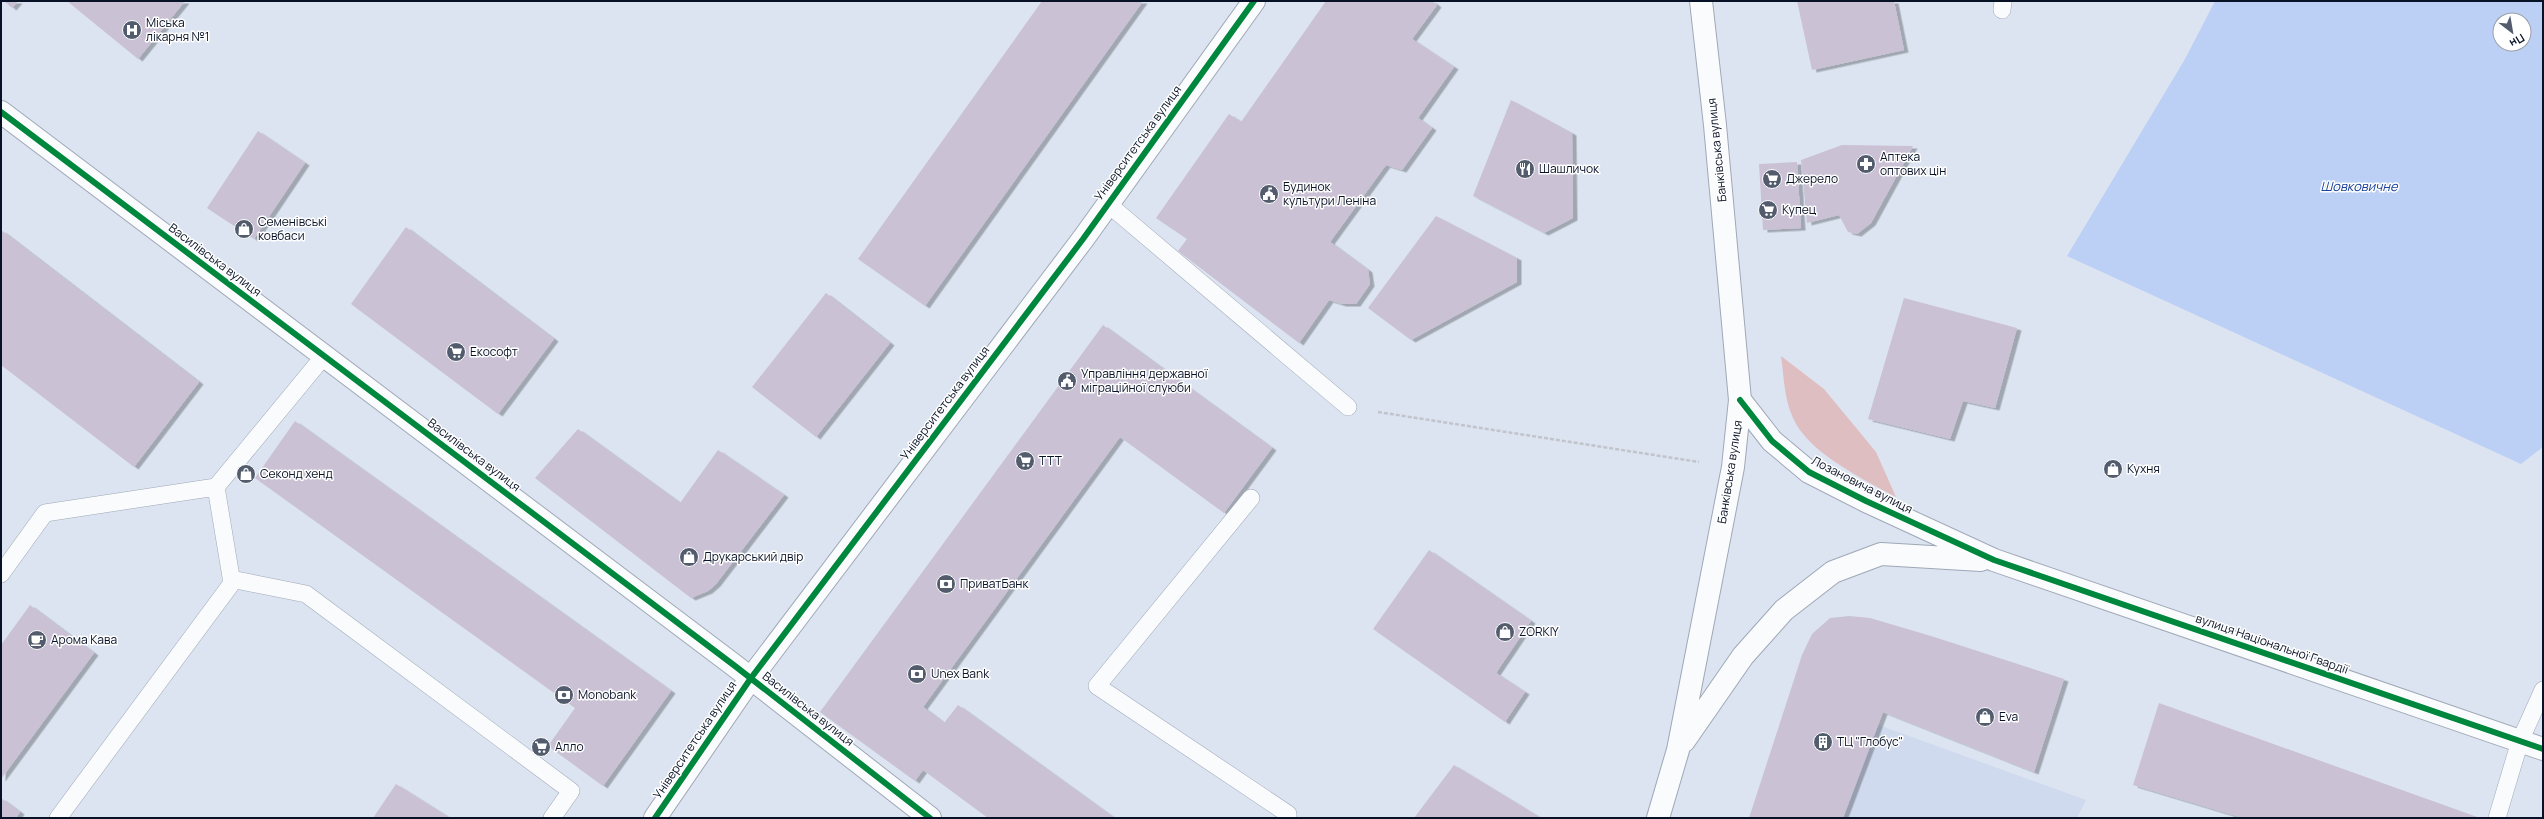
<svg xmlns="http://www.w3.org/2000/svg" width="2544" height="819" viewBox="0 0 2544 819" font-family="Manrope,sans-serif">
<style>
.built{fill:#cfdaef}
.green{fill:#dfbec1}
.water{fill:#bcd0f5;fill-rule:evenodd}
.building{fill:#cac1d5;filter:url(#shadow)}
.lines{fill:none;stroke-linecap:round;stroke-linejoin:round}
.service-casing{stroke:#9fa8b7;stroke-width:18}
.minor-casing{stroke:#9fa8b7;stroke-width:24}
.tertiary-casing{stroke:#9fa8b7;stroke-width:24}
.path{stroke:#c1c4cb;stroke-width:2.5;stroke-dasharray:4 2;stroke-linecap:butt}
.service{stroke:#fafbfd;stroke-width:17}
.minor{stroke:#fafbfd;stroke-width:22}
.tertiary{stroke:#fafbfd;stroke-width:22}
.cycleway-casing{stroke:#fff;stroke-width:8}
.cycleway{stroke:#00873e;stroke-width:6}
.labels{text-anchor:middle;stroke-width:3;stroke-linejoin:round;paint-order:stroke}
.poi-label{font-size:12px;fill:#081226;stroke:#fff;text-anchor:start}
.street-label{font-size:12px;fill:#081226;stroke:#fff}
.water-label{font-size:13px;font-style:italic;fill:#1a419a;stroke:#fff}
</style>
<defs>
<filter id="shadow"><feDropShadow dx="4.5" dy="2.5" stdDeviation="0" flood-color="#0004"/></filter>
</defs>
<rect width="100%" height="100%" fill="#dce4f1"/>
<!-- built -->
<path class="built" d="M1840,711L2086,800L2077,818H1808Z"/>
<!-- green -->
<path class="green" d="M1781,356L1824,389L1876,452L1896,497C1865,480 1808,453 1793,418C1784,399 1784,376 1781,356Z"/>
<!-- water -->
<path class="water" d="M2215,1H2543V447L2521,464L2067,256L2185,59ZM2500,20H2524V44H2500Z"/>
<!-- building -->
<path class="building" d="M4,1H18L12,8Z
M67,1H185L138,59Z
M1042,1H1143L925,306L858,259Z
M1326,1H1432L1437,5L1412,39L1454,67L1418,118L1432,128L1402,170L1386,165L1330,242L1368,270L1370,284L1356,304H1342L1329,300L1299,343L1178,251L1187,239L1156,218L1229,114L1241,122Z
M1797,1H1894L1904,50L1812,70Z
M1511,100L1572,133L1573,218L1544,233L1473,196Z
M258,131L305,163L254,239L207,208Z
M1842,145L1913,146L1871,223L1857,234L1848,232L1839,215L1807,223L1801,160Z
M1797,162L1801,228L1763,230L1759,164Z
M1436,216L1517,258V282L1411,340L1368,308Z
M406,227L554,339L498,414L351,304Z
M1,230L199,382L134,467L1,365Z
M826,293L890,343L816,437L752,387Z
M1904,298L2017,328L1995,408L1963,401L1950,439L1868,419Z
M1103,325L1272,448L1224,513L1120,437L923,707L944,723L958,705L1114,818H988L923,770L915,781L820,712Z
M295,421L671,691L603,786L548,746L575,708L255,478Z
M578,429L680,503L718,450L784,495L716,584L708,591L691,598L535,478Z
M1429,550L1531,621L1496,673L1525,692L1505,722L1373,629Z
M30,605L94,653L1,779V645Z
M1849,616L1870,618L1931,636L2064,679L2034,772L1883,712L1843,818H1749L1802,655L1812,634L1830,618Z
M2159,703L2480,818H2243L2133,785Z
M1454,765L1541,818H1414Z
M396,784L450,818H373Z
M1,798L20,812L16,818H1Z"/>
<g class="lines">
<defs>
<path id="service" d="M2002,10L2003,1
M1108,204L1348,407
M1251,498L1097,686L1288,814V818
M1,574L45,513L216,487L324,356
M231,579L306,594L571,791L552,818
M58,818L232,583L216,487
M2497,818L2520,741L2543,690"/>
<path id="minor" d="M1,112L735,666L930,818"/>
<path id="tertiary" d="M1740,400L1772,441L1809,472L1866,501L1994,560L2543,749
M1684,741L1743,656L1784,610L1833,572L1881,554L1981,560
M655,818L751,678L1083,239L1254,1
M1658,818L1678,750L1733,467L1740,400L1715,125L1701,1"/>
</defs>
<!-- service casing -->
<use href="#service" class="service-casing"/>
<!-- minor casing -->
<use href="#minor" class="minor-casing"/>
<!-- tertiary casing -->
<use href="#tertiary" class="tertiary-casing"/>
<!-- path -->
<path class="path" d="M1378,412L1699,462"/>
<!-- service -->
<use href="#service" class="service"/>
<!-- minor -->
<use href="#minor" class="minor"/>
<!-- tertiary -->
<use href="#tertiary" class="tertiary"/>
<defs>
<path id="cycleway" d="M1,112L735,666L930,818
M1740,400L1772,441L1809,472L1866,501L1994,560L2543,749
M655,818L751,678L1083,239L1254,1"/>
</defs>
<!-- cycleway casing -->
<use href="#cycleway" class="cycleway-casing"/>
<!-- cycleway -->
<use href="#cycleway" class="cycleway"/>
</g>
<!-- icons -->
<defs>
<symbol id="hospital-disc" viewBox="-11 -11 22 22"><circle r="9.5" fill="#525c6d" stroke="#fff"/><path d="M-5-5h3v3.5h4V-5h3V5h-3V1.5h-4V5h-3Z" fill="#fff"/></symbol>
<symbol id="pharmacy-disc" viewBox="-11 -11 22 22"><circle r="9.5" fill="#525c6d" stroke="#fff"/><path d="M-2-6h4v4h4v4h-4v4h-4v-4h-4v-4h4Z" fill="#fff"/></symbol>
<symbol id="restaurant-disc" viewBox="-11 -11 22 22"><circle r="9.5" fill="#525c6d" stroke="#fff"/><path d="M-5-6h1v4h1v-4h1v4h1v-4h1v5L-1.5 .5V6h-2V.5L-5-1ZM5-6V6H3V1.5H1.5Q1.5-4 5-6Z" fill="#fff"/></symbol>
<symbol id="supermarket-disc" viewBox="-11 -11 22 22"><circle r="9.5" fill="#525c6d" stroke="#fff"/><path d="M-6-5.5h2.5l.6 2H6L4.5 2H-2.5L-4.4-4H-6ZM-1.5 3.2a1.3 1.3 0 1 0 .1 0ZM3 3.2a1.3 1.3 0 1 0 .1 0Z" fill="#fff"/></symbol>
<symbol id="civic-disc" viewBox="-11 -11 22 22"><circle r="9.5" fill="#525c6d" stroke="#fff"/><path d="M-.6-6.5H3V-4.5H.6V-3L4-1V1h2V6H-6V1h2V-1L-.6-3ZM-1.2 2.5V6h2.4V2.5Z" fill="#fff"/></symbol>
<symbol id="shop-disc" viewBox="-11 -11 22 22"><circle r="9.5" fill="#525c6d" stroke="#fff"/><path d="M-5-2.5h2.3a2.7 3.5 0 0 1 5.4 0H5L5.5 6h-11ZM-1.5-2.5h3a1.5 2.3 0 0 0-3 0Z" fill="#fff"/></symbol>
<symbol id="bank-disc" viewBox="-11 -11 22 22"><circle r="9.5" fill="#525c6d" stroke="#fff"/><path d="M-6-4H6V4H-6ZM0-2.3a2.3 2.3 0 1 0 0 4.6a2.3 2.3 0 1 0 0-4.6Z" fill="#fff"/></symbol>
<symbol id="cafe-disc" viewBox="-11 -11 22 22"><circle r="9.5" fill="#525c6d" stroke="#fff"/><path d="M-5.5-4.5H6V0H3Q3 3.5 0 3.5H-2.5Q-5.5 3.5-5.5 0ZM3-3.2v2h1.7v-2ZM-6 4.5H4V6H-6Z" fill="#fff"/></symbol>
<symbol id="building-disc" viewBox="-11 -11 22 22"><circle r="9.5" fill="#525c6d" stroke="#fff"/><path d="M-4-6H4V6H1V3H-1V6H-4ZM-2.5-4.3h1.7v1.8h-1.7ZM.8-4.3h1.7v1.8H.8ZM-2.5-1h1.7V.8h-1.7ZM.8-1h1.7V.8H.8Z" fill="#fff"/></symbol>
</defs>
<g fill-rule="evenodd">
<use href="#hospital-disc" x="121" y="19" width="22" height="22"/>
<use href="#pharmacy-disc" x="1855" y="153" width="22" height="22"/>
<use href="#restaurant-disc" x="1514" y="158" width="22" height="22"/>
<use href="#supermarket-disc" x="1761" y="168" width="22" height="22"/>
<use href="#civic-disc" x="1258" y="183" width="22" height="22"/>
<use href="#supermarket-disc" x="1757" y="199" width="22" height="22"/>
<use href="#shop-disc" x="233" y="218" width="22" height="22"/>
<use href="#supermarket-disc" x="445" y="341" width="22" height="22"/>
<use href="#civic-disc" x="1056" y="370" width="22" height="22"/>
<use href="#supermarket-disc" x="1014" y="450" width="22" height="22"/>
<use href="#shop-disc" x="2102" y="458" width="22" height="22"/>
<use href="#shop-disc" x="235" y="463" width="22" height="22"/>
<use href="#shop-disc" x="678" y="546" width="22" height="22"/>
<use href="#bank-disc" x="935" y="573" width="22" height="22"/>
<use href="#shop-disc" x="1494" y="621" width="22" height="22"/>
<use href="#cafe-disc" x="26" y="629" width="22" height="22"/>
<use href="#bank-disc" x="906" y="663" width="22" height="22"/>
<use href="#bank-disc" x="553" y="684" width="22" height="22"/>
<use href="#shop-disc" x="1974" y="706" width="22" height="22"/>
<use href="#building-disc" x="1812" y="731" width="22" height="22"/>
<use href="#supermarket-disc" x="530" y="736" width="22" height="22"/>
</g>
<g class="labels">
<!-- poi labels -->
<g class="poi-label">
<text x="146" y="27">Міська<tspan x="146" dy="14">лікарня №1</tspan></text>
<text x="1880" y="161">Аптека<tspan x="1880" dy="14">оптових цін</tspan></text>
<text x="1539" y="173">Шашличок</text>
<text x="1786" y="183">Джерело</text>
<text x="1283" y="191">Будинок<tspan x="1283" dy="14">культури Леніна</tspan></text>
<text x="1782" y="214">Купец</text>
<text x="258" y="226">Семенівські<tspan x="258" dy="14">ковбаси</tspan></text>
<text x="470" y="356">Екософт</text>
<text x="1081" y="378">Управління державної<tspan x="1081" dy="14">міграційної слуюби</tspan></text>
<text x="1039" y="465">ТТТ</text>
<text x="2127" y="473">Кухня</text>
<text x="260" y="478">Секонд хенд</text>
<text x="703" y="561">Друкарський двір</text>
<text x="960" y="588">ПриватБанк</text>
<text x="1519" y="636">ZORKIY</text>
<text x="51" y="644">Арома Кава</text>
<text x="931" y="678">Unex Bank</text>
<text x="578" y="699">Monobank</text>
<text x="1999" y="721">Eva</text>
<text x="1837" y="746">ТЦ "Глобус"</text>
<text x="555" y="751">Алло</text>
</g>
<!-- street labels -->
<g class="street-label">
<text transform="translate(1138 143) rotate(-54)" y="4">Університетська вулиця</text>
<text transform="translate(1717 150) rotate(-96)" y="4">Банківська вулиця</text>
<text transform="translate(215 260) rotate(37)" y="4">Василівська вулиця</text>
<text transform="translate(945 403) rotate(-53)" y="4">Університетська вулиця</text>
<text transform="translate(474 455) rotate(37)" y="4">Василівська вулиця</text>
<text transform="translate(1730 472) rotate(-81)" y="4">Банківська вулиця</text>
<text transform="translate(1862 485) rotate(27)" y="4">Лозановича вулиця</text>
<text transform="translate(2272 644) rotate(19)" y="4">вулиця Національної Гвардії</text>
<text transform="translate(808 709) rotate(38)" y="4">Василівська вулиця</text>
<text transform="translate(695 740) rotate(-56)" y="4">Університетська вулиця</text>
</g>
<!-- water labels -->
<g class="water-label">
<text x="2359" y="191">Шовковичне</text>
</g>
</g>
<!-- border -->
<rect width="2544" height="819" fill="none" stroke="#081226" stroke-width="4"/>
<!-- north arrow -->
<g transform="translate(2512 32) rotate(149)"><circle r="19" fill="#ffffff" stroke="#9ca0a8"/>
<path d="M0-3L7 15L0 10L-7 15Z" fill="#525c6d"/>
<text y="-6" font-size="11" font-weight="bold" text-anchor="middle" fill="#081226">Пн</text>
</g>
</svg>
